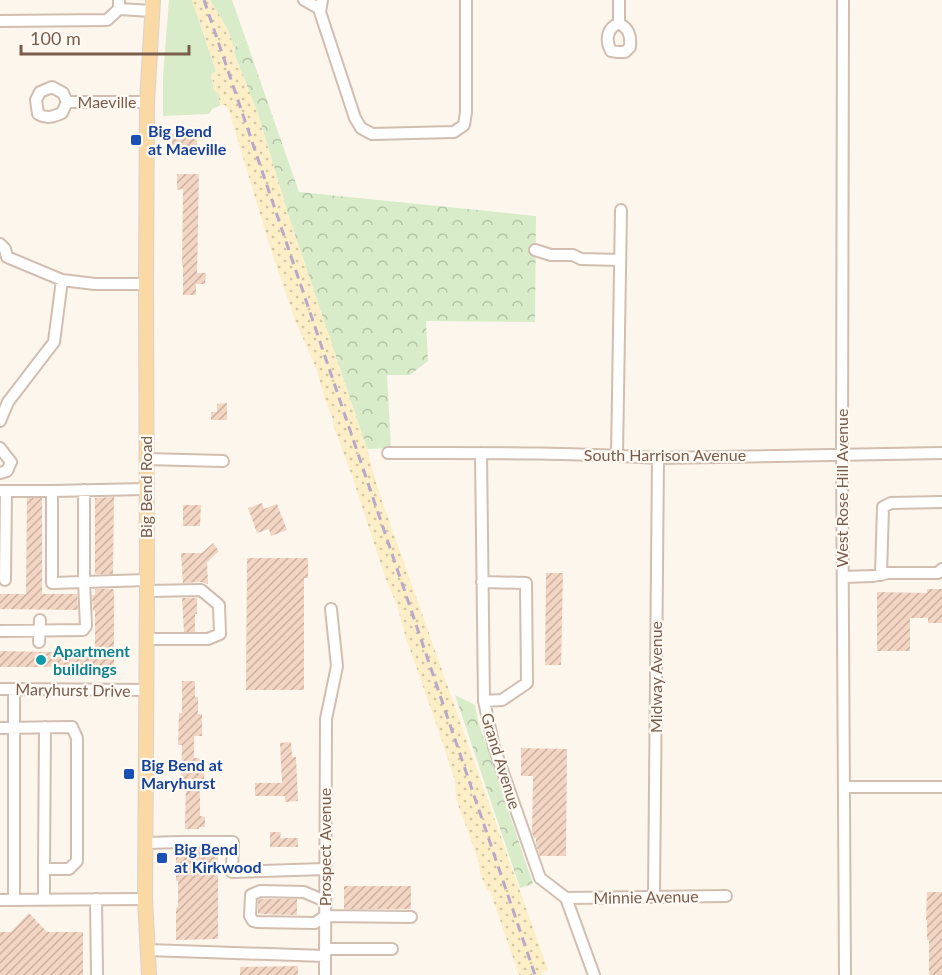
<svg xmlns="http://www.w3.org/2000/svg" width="942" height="975" viewBox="0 0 942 975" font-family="Lato,sans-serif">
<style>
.green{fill:#d8ecc9}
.forest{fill:url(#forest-crowns)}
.sand{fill:url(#sand-dots)}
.building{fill:url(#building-hatch)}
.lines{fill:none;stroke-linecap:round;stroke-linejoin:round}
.minor-casing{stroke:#d1beb0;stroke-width:14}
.major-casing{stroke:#dad1cd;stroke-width:16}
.minor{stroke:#fff;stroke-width:10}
.major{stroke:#fbd9a5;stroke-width:14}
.rail{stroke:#b9a8c9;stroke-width:3;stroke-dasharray:9 6;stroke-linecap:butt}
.transit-dot{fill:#1a4fb4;stroke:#fffaf3;stroke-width:2}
.culture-dot{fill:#0f9aa8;stroke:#fffaf3;stroke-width:2}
.labels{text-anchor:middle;stroke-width:4.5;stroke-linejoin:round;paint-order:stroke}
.street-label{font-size:16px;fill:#7a5c4d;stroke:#fffaf3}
.transit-label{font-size:16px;font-weight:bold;fill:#164399;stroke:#fffaf3;text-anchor:start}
.culture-label{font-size:16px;font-weight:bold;fill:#0d838f;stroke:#fffaf3;text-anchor:start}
</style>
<defs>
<pattern id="forest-crowns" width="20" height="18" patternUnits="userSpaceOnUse" patternTransform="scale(1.5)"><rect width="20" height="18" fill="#d8ecc9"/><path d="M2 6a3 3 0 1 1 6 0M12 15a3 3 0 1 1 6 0" fill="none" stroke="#b4c2a5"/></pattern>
<pattern id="sand-dots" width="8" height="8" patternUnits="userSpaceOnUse" patternTransform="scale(1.5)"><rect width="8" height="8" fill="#fcefc7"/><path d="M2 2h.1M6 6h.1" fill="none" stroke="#d1c5a4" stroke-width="1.8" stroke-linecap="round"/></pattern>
<pattern id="building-hatch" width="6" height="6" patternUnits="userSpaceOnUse" patternTransform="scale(1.5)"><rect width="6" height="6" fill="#f3d5c3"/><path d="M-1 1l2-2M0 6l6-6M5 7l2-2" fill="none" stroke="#cab0a1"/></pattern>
</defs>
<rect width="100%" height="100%" fill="#fdf6ec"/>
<!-- green -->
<path class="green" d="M169,0H192L216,71L211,75C212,80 213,84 214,90L219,94V99L221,105L212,109L209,114L163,116V76Z
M210,0H232L246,40L237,44L234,48L226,27Z"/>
<!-- forest -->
<path class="forest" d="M246,40L299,192L536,216L535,322L426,321L428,361L410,375H387L391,448L367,449L288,214L258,114L234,53C234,44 240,43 246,40Z
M455,695L475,705L478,721L533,884L520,888Z"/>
<!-- sand -->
<path class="sand" d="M192,0H210C219,16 234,34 234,53L258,114L288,214L367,449L378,489L548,970L541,973L542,975H519L490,891L487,890L480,873L478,859L456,799L455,781L439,732L405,635L397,605L386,580L352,476L333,425V419L325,400L316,368L295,320L270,247L229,111L225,105H221L219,102V94L214,90L213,82L211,75L216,71Z"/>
<!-- building -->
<path class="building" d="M197,132V147L172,148V134Z
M177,174H199L197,273H206L205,284H196V295H183V266H182L183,189L177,190Z
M227,403V420H211V412H217V404Z
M114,497L113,574H95V498Z
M27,498H42V594H77L78,610L0,609V594H26Z
M262,503L264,509L277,504L287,530L271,536L269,529L257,533L248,508Z
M183,505H201L200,526H183Z
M213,543L219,551L207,562L208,584L201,582L183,583L181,553H202Z
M247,558H308V578H304V690H246Z
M546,573H563L561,665H545Z
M95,589H113L114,591V666H81V667H0V651L95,653V611H93L92,595H95Z
M927,589H942V623H928V618H910V651H877V592L927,593Z
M182,598H197V614H195V632H184Z
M182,681H195V697H198V714H202V736H194V758L205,759L204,781H200V816L205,817V827H199V829H185L186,781H181L182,745H178L179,713H182Z
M291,742L292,757H296L298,801L285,802V796H255V783H282L280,743Z
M521,748L567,749L566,856H540L536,845V838H534L532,833L533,776H521Z
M270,832H281L280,838H298V847H270Z
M218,849V939L176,940V908L178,907V881H176V850Z
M344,886H411V909H344Z
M927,892H942V975H929V940H927V920H926Z
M262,899H297V915L258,914V900Z
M29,913L47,932H83V975H0V932H11Z
M298,966V975H240V967Z"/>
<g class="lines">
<defs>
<path id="minor" d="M304,0L320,9
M322,0L320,12L355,118L361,128L372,134L454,132L464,125L466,112V0
M843,0L842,454L845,975
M119,9L152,11
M0,21L107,20L119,9V0
M619,23C629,29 631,35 630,47L625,52H618L611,51C605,40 607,28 619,23Z
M619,23V0
M67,102L62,113C52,117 47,119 38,114L36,100L40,92L52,87L63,93L67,102H147
M0,244L5,249L7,257L62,280L95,284H146
M535,250L551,255H573L581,259L620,260
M0,421L8,402L54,342L62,280
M0,448L11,462L7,471L0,473
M388,453C478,453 568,452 658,458L942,453
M481,453L484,701L494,747L540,878L566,898L594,975
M617,455L621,210
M146,459L223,461
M0,491H52L146,489
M52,491V583L84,582V490
M881,575L883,507L891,503L942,502
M843,577L873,576L888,573H938L942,569
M5,580L6,491
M482,582L526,583L527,683L502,700L484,701
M0,631L83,630L86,626L84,582L147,580
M146,639H208L220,634L219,605L201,590L147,591
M39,642L40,620
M0,689L146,690
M0,728L72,727L77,738V861L69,869H44V900
M844,787H942
M145,843L182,842H233L232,872L325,869
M44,869L45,727
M654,896L658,458
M566,898L726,896
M96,899L97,975
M0,900L145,899
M14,900V689
M325,901L304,892L260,891L251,895L250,916L253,921L257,922L315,923L325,916L411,917
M325,949H392
M148,950L325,956
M325,975L326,719L337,666L331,609"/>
<path id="major" d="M149,975L145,899L147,591L146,284L147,102L153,0"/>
</defs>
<!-- minor casing -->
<use href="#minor" class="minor-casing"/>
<!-- major casing -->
<use href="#major" class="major-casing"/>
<!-- minor -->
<use href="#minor" class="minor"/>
<!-- major -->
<use href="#major" class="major"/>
<!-- rail -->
<path class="rail" d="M204,0L535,975"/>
</g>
<!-- markers -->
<g class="transit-dot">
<rect x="130" y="134" width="12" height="12" rx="3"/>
<rect x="123" y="768" width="12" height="12" rx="3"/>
<rect x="156" y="852" width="12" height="12" rx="3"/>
</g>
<circle class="culture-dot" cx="41" cy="660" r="6"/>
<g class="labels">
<!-- street labels -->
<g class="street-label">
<text x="107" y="108">Maeville</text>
<text x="665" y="461">South Harrison Avenue</text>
<text transform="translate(146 487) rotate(-90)" y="6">Big Bend Road</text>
<text transform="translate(842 488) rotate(-90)" y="6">West Rose Hill Avenue</text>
<text transform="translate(656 677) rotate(-90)" y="6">Midway Avenue</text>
<text transform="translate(73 690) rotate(1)" y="6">Maryhurst Drive</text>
<text transform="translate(501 761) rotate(73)" y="6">Grand Avenue</text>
<text transform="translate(325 847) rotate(-90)" y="6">Prospect Avenue</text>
<text transform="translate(646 897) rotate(-1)" y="6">Minnie Avenue</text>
</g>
<!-- transit labels -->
<g class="transit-label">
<text x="148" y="137">Big Bend<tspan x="148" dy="18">at Maeville</tspan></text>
<text x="141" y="771">Big Bend at<tspan x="141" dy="18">Maryhurst</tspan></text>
<text x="174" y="855">Big Bend<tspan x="174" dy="18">at Kirkwood</tspan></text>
</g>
<!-- culture labels -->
<g class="culture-label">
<text x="53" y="657">Apartment<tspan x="53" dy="18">buildings</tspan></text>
</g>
</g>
<!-- scale -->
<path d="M21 45v9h168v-9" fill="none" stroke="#7a5c4d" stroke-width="3"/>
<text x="30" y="45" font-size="18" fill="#7a5c4d" stroke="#fffaf3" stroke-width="4.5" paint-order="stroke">100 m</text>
</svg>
